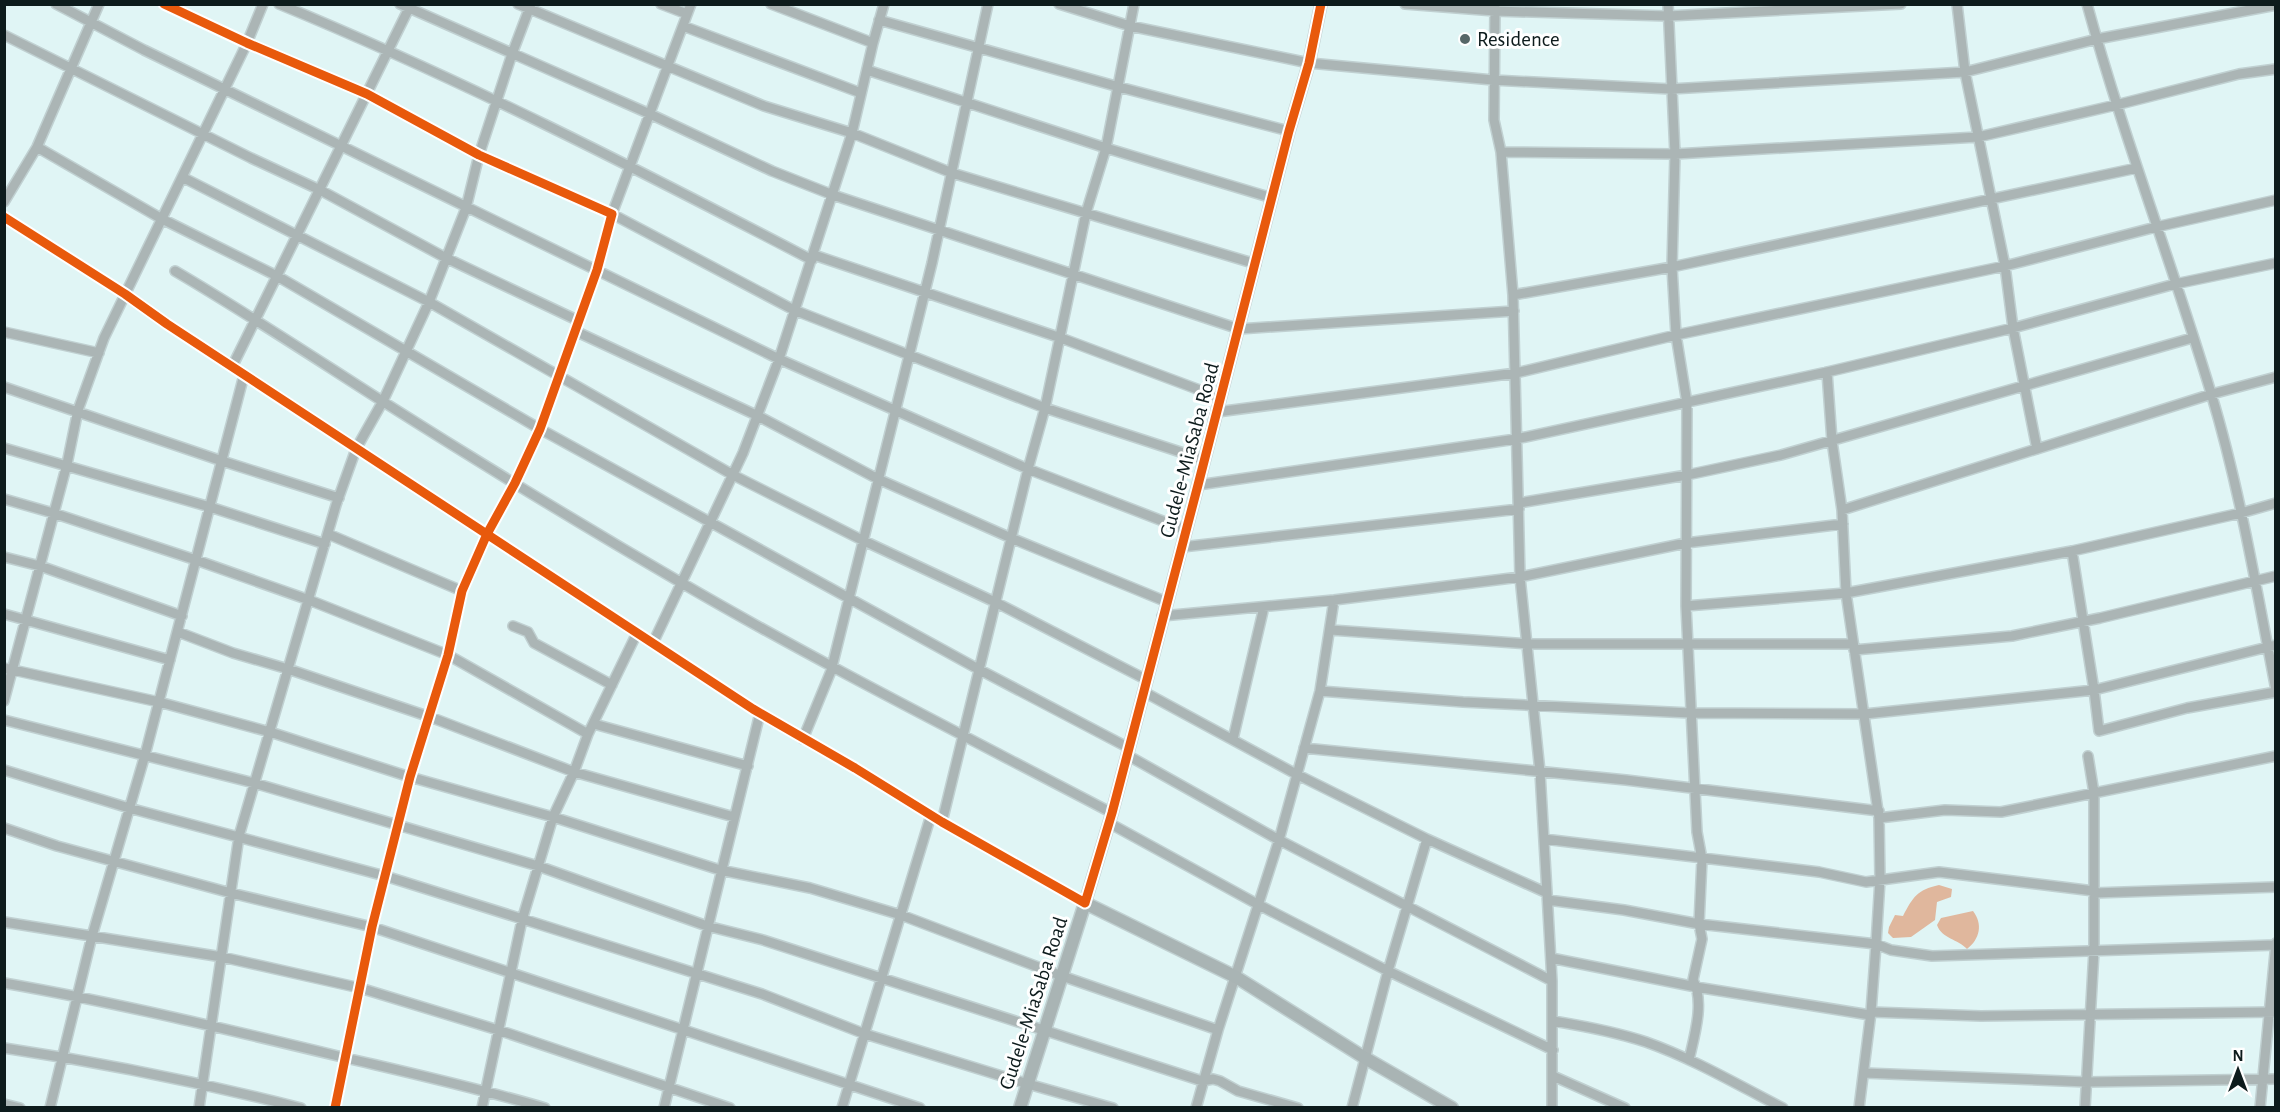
<svg xmlns="http://www.w3.org/2000/svg" width="2280" height="1112" viewBox="0 0 2280 1112" font-family="'Alegreya Sans',sans-serif">
<style>
.water{fill:#e0b79d}
.lines{fill:none;stroke-linecap:round;stroke-linejoin:round}
.minor-casing{stroke:#c0d0d1;stroke-width:12}
.tertiary-casing{stroke:#c0d0d1;stroke-width:14}
.secondary-casing{stroke:#c0d0d1;stroke-width:15}
.minor{stroke:#abb5b5;stroke-width:9}
.tertiary{stroke:#abb5b5;stroke-width:10}
.secondary{stroke:#a9b4b4;stroke-width:12}
.cycleway-casing{stroke:#fff;stroke-width:13}
.cycleway{stroke:#e8590c;stroke-width:9}
.poi-dot{fill:#576768;stroke:#fff;stroke-width:2}
.labels{text-anchor:middle;stroke-width:6;stroke-linejoin:round;paint-order:stroke}
.poi-label{font-size:21px;fill:#0d1b1c;stroke:#fff;text-anchor:start}
.street-label{font-size:21px;fill:#0d1b1c;stroke:#fff}
</style>
<rect width="100%" height="100%" fill="#e0f5f5"/>
<!-- water -->
<path class="water" d="M1939,885L1952,889L1951,897L1937,902L1935,920L1911,937L1893,938L1888,933L1889,927L1895,915L1903,916C1913,897 1917,890 1939,885Z
M1973,911C1983,924 1980,939 1967,949C1958,939 1942,939 1937,925L1941,918Z"/>
<g class="lines">
<defs>
<path id="minor" d="M56,4L144,50L779,359L1028,469L1186,530
M164,4L247,43L367,94L479,155L612,214L597,270L540,429L515,483L487,534L462,591L448,655L410,777L372,927L335,1108
M279,4C461,79 637,169 812,260
M400,4L650,114L772,171L833,195L1239,329L1514,311
M518,4L764,106L852,133L952,173L1256,264
M661,4L687,14
M691,4L612,214L794,310L1045,408L1205,460
M771,4L873,43
M1059,4L1130,26L1309,63L1493,80L1671,89L1965,72L2097,39L2276,5
M1405,4L1495,11L1668,16L1901,4
M1495,4L1494,120L1501,152L1513,295L1520,577L1540,772L1547,893L1552,981V1108
M1668,4L1675,154L1672,267L1676,335L1687,403L1686,606L1697,832L1702,859L1699,924L1702,939L1693,980C1705,1002 1694,1037 1689,1060
M1957,4L1965,72L2005,266L2013,328L2037,449
M2087,4C2123,136 2172,263 2211,393C2240,489 2257,592 2276,690
M879,20L1119,87L1289,131
M683,26L861,93
M4,35L251,158L320,190L446,258L579,321
M867,70L1106,148L1272,198
M37,147L162,219L277,276L540,429L980,670L1129,748
M1501,152L1675,154L1978,137L2116,105L2239,74L2276,69
M182,177L429,302L733,475L862,540L997,603L1147,680
M4,202L37,147L99,4
M4,217L125,294L167,324L753,709L855,768L942,822L1085,903
M814,255L1061,338L1221,398
M175,271C245,312 313,357 382,401C480,463 580,524 680,582C821,664 967,737 1112,813
M1513,295L1672,267L2137,168
M575,331L756,415L878,479L1011,538L1167,602
M4,332L99,353
M232,367L411,4
M1827,372L1832,441L1842,510L1846,593L1879,818L1880,880L1876,944L1871,1012L1859,1108
M4,387L222,461L339,498
M1217,412L1516,373L1676,335L2005,266L2156,227L2276,200
M4,448L210,507L325,544
M1198,485L1516,439L1827,372L2013,328L2175,284L2276,263
M4,499L53,513L196,560L309,600L448,655L588,734
M1519,503L1687,475L1781,455L2192,338
M1842,510L2212,394L2276,377
M328,534L462,591
M1182,547L1519,509
M2072,551L2094,690L2276,645
M4,557L40,566L182,616
M1686,606L1846,593L2072,551L2241,513L2276,503
M4,614L170,660
M1162,616L1334,600L1520,577L1686,543L1843,524
M513,626L528,632L534,643L612,685
M1331,630L1528,644H1852
M178,632L233,653L288,669L430,717L574,772L734,817
M653,643L743,453L779,359L852,133L873,43L884,4
M1854,650L2012,636L2100,618L2276,576
M4,668L159,702L270,732L410,777L553,817L720,870L810,888L901,915L1062,976L1218,1030
M1320,691L1463,702L1690,713L1865,714L2094,690L2099,731L2187,708L2276,692
M1144,692L1296,774L1427,839L1547,893
M4,701L67,464L78,410L104,338L247,43L263,4
M4,720L254,783L538,866L707,926L763,940L1202,1081L1213,1079L1220,1081L1238,1091L1298,1108
M594,724L748,766
M803,739L831,671L932,263L988,4
M1233,739L1264,607
M1304,748L1626,780L1879,811
M1127,755L1279,840L1552,981
M4,770L129,808L385,876L762,994L865,1034L1028,1084L1113,1108
M1879,818L1945,810L2001,812L2276,756
M942,822L1028,469L1045,408L1086,213L1106,148L1134,4
M1109,823L1259,905L1388,971L1553,1050
M4,828L57,846L231,893L372,927L920,1108
M1544,839L1819,872L1866,882L1939,872L2094,891
M2094,893L2276,887
M1548,900L1624,910L1699,924L1876,944L1891,950L1932,956L2276,945
M4,922L222,957L360,988L498,1030L730,1108
M1551,958L1696,987L1870,1015
M4,983C118,1003 230,1030 342,1057C410,1073 478,1088 545,1108
M1871,1012L1981,1016L2276,1012
M1553,1021C1584,1026 1616,1032 1646,1042C1694,1059 1738,1085 1783,1108
M4,1048C105,1063 203,1083 301,1108
M1864,1073L2087,1082L2276,1079
M1553,1076L1625,1108
M4,1104L20,1108
M50,1108L92,936L145,755L244,375
M199,1108L239,836L336,505L356,449L383,401L429,302L466,208L479,155L512,54L531,4
M482,1108L522,920L553,817L574,772L588,734L637,633
M664,1108L760,713
M842,1108L931,815
M1196,1108L1218,1030L1279,840L1320,691L1334,600
M1352,1108L1388,971L1427,839
M2085,1108L2094,951V793L2088,756
M2260,1108L2276,943"/>
<path id="tertiary" d="M1085,903L1112,813L1198,485L1289,131L1309,63L1321,4"/>
<path id="secondary" d="M1020,1108L1085,903L1236,977L1365,1058L1452,1108"/>
</defs>
<!-- minor casing -->
<use href="#minor" class="minor-casing"/>
<!-- tertiary casing -->
<use href="#tertiary" class="tertiary-casing"/>
<!-- secondary casing -->
<use href="#secondary" class="secondary-casing"/>
<!-- minor -->
<use href="#minor" class="minor"/>
<!-- tertiary -->
<use href="#tertiary" class="tertiary"/>
<!-- secondary -->
<use href="#secondary" class="secondary"/>
<defs>
<path id="cycleway" d="M164,4L247,43L367,94L479,155L612,214L597,270L540,429L515,483L487,534L462,591L448,655L410,777L372,927L335,1108
M4,217L125,294L167,324L753,709L855,768L942,822L1085,903L1112,813L1198,485L1289,131L1309,63L1321,4"/>
</defs>
<!-- cycleway casing -->
<use href="#cycleway" class="cycleway-casing"/>
<!-- cycleway -->
<use href="#cycleway" class="cycleway"/>
</g>
<!-- markers -->
<circle class="poi-dot" cx="1465" cy="39" r="6"/>
<g class="labels">
<!-- poi labels -->
<g class="poi-label">
<text x="1477" y="46">Residence</text>
</g>
<!-- street labels -->
<g class="street-label">
<text transform="translate(1189 450) rotate(-75)" y="7">Gudele-MiaSaba Road</text>
<text transform="translate(1033 1003) rotate(-72)" y="7">Gudele-MiaSaba Road</text>
</g>
</g>
<!-- border -->
<rect width="2280" height="1112" fill="none" stroke="#0d1b1c" stroke-width="12"/>
<!-- north arrow -->
<g transform="translate(2238 1070)" stroke="#ffffff" stroke-width="4.5" paint-order="stroke">
<path d="M0-4.5L10 22L0 15L-10 22Z" fill="#0d1b1c"/>
<text y="-9" font-size="16" font-weight="bold" text-anchor="middle" fill="#0d1b1c">N</text>
</g>
</svg>
